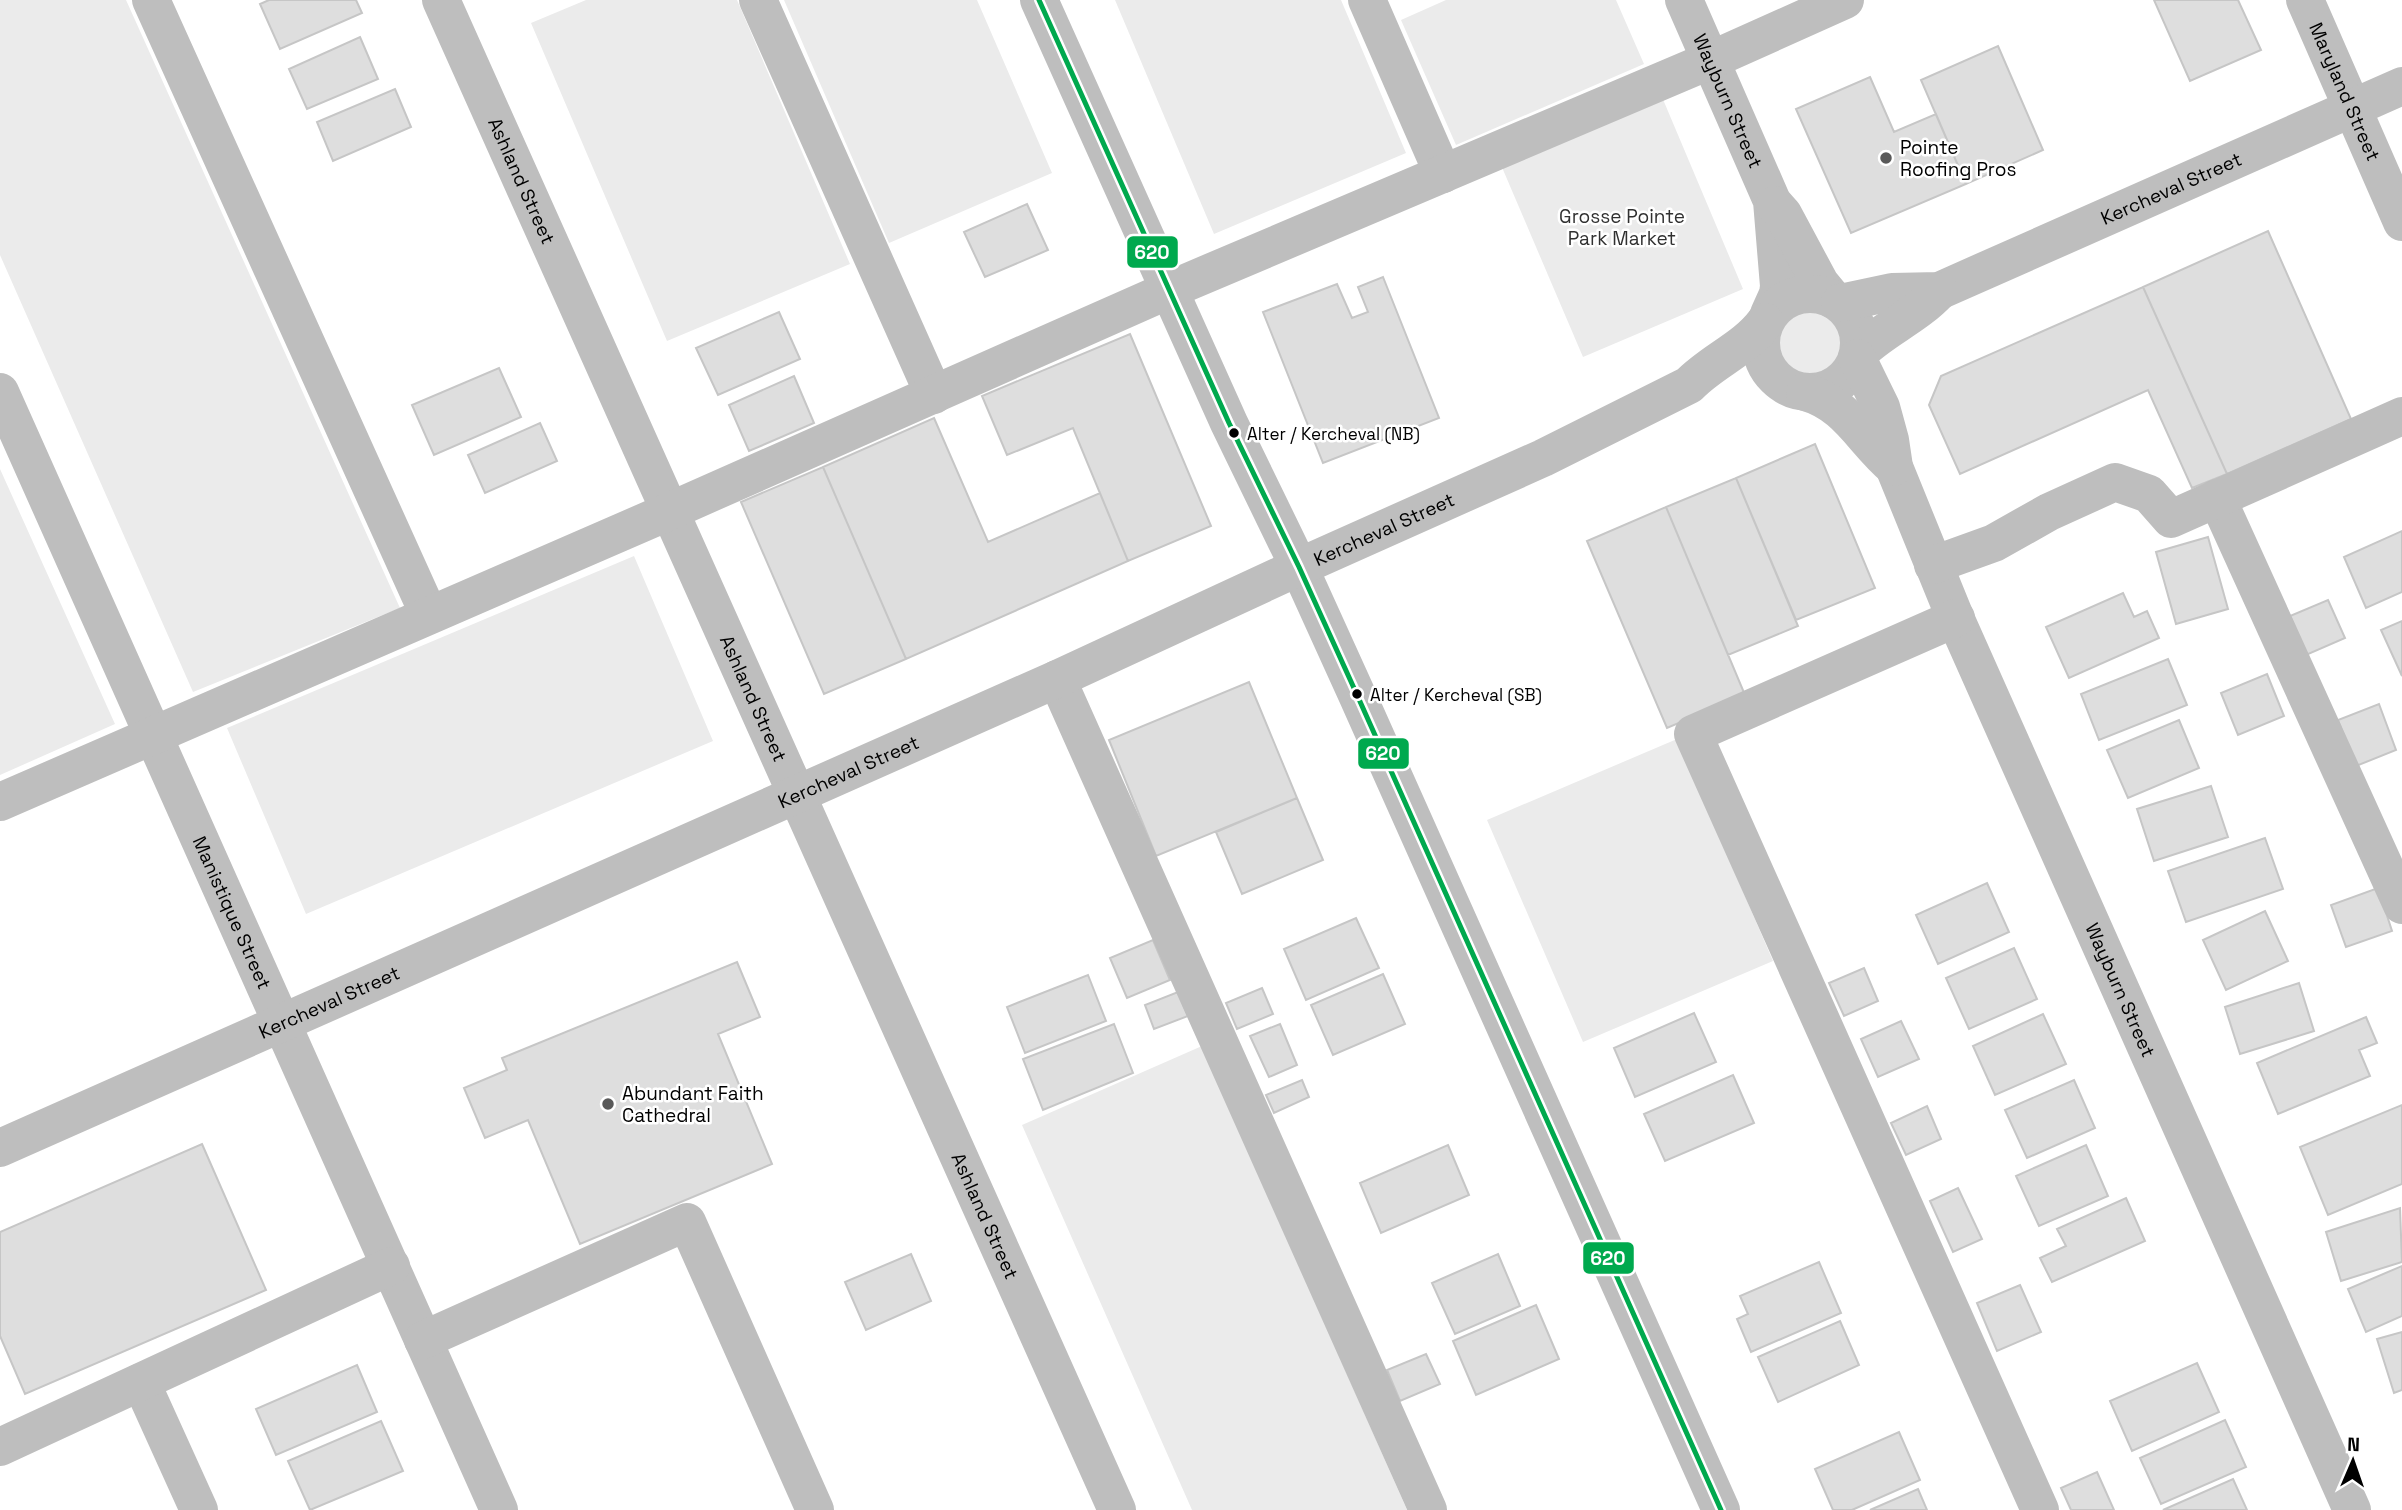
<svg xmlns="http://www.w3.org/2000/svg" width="2402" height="1510" viewBox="0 0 2402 1510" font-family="'Space Grotesk',sans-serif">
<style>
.green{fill:#ebebeb}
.building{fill:#dedede;stroke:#c6c6c6;stroke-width:2}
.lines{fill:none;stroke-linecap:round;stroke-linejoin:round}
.minor{stroke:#bebebe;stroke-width:38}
.bus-1-casing{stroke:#fff;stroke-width:10}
.bus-1{stroke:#00a94e;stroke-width:5}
.poi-dot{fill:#595959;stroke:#fff;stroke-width:2.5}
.bus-dot{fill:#000;stroke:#fff;stroke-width:2.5}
.labels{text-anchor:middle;stroke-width:5;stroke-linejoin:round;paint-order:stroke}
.bus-label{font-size:17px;fill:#000;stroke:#fff;text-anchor:start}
.street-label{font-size:19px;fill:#000;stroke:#fff}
.poi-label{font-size:19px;fill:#000;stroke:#fff;text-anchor:start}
.park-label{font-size:19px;fill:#313131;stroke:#fff}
.line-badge{stroke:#fff;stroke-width:2.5}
.badge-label{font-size:19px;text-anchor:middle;font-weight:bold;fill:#fff}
</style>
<rect width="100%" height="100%" fill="#fff"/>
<!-- green -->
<path class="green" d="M0,0H126L400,608L193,692L0,255Z
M586,0H737L850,264L667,341L531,23Z
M784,0H977L1052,173L889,243Z
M1115,0H1341L1406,153L1214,234Z
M1446,0H1616L1644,64L1456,145L1401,20Z
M1662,97L1743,289L1583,357L1501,165Z
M1776 344a34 34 0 1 1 68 0a34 34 0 1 1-68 0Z
M0,469L115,724L0,775Z
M634,556L713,741L306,914L227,728Z
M1677,739L1773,961L1583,1042L1487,820Z
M1202,1046L1407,1510H1192L1022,1125Z"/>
<!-- building -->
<path class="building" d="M269,0H356L362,13L280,49L260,4Z
M2154,0H2238L2261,50L2190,81Z
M360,37L378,79L307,109L289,69Z
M1998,46L2043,150L1966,184L1921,80Z
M1870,77L1894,132L1936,114L1966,184L1851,233L1796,109Z
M395,89L411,127L333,161L317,122Z
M1027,204L1048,250L985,277L964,232Z
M2268,231L2351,419L2227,474L2143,287Z
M1383,277L1439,418L1323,463L1263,312L1337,284L1352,318L1368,312L1358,287Z
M2143,287L2227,474L2192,488L2148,390L1960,474L1929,405L1941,376Z
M779,312L800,359L718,395L696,348Z
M1130,334L1211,526L1128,561L1073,428L1007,455L982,396Z
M499,368L521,417L434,455L412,405Z
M794,376L814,423L749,451L729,405Z
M934,418L988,542L1100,493L1128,561L906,659L823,467Z
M540,423L557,461L485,493L468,455Z
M1815,444L1875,588L1796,620L1736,478Z
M823,467L906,659L824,694L741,502Z
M1736,478L1798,626L1728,655L1666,507Z
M1666,507L1745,695L1667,728L1587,541Z
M2402,531V592L2366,608L2344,557Z
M2208,537L2228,609L2176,624L2156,552Z
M2123,593L2134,617L2147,611L2159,638L2069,678L2046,627Z
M2328,600L2345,638L2306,655L2290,616Z
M2402,621V676L2381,630Z
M2168,659L2187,705L2099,740L2081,694Z
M2267,674L2284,716L2238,735L2221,693Z
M1249,682L1297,798L1156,856L1109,740Z
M2379,704L2396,750L2356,766L2338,720Z
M2179,720L2199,768L2128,798L2107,750Z
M2211,786L2228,837L2154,861L2137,809Z
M1297,798L1323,860L1242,894L1216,832Z
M2265,838L2283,889L2186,922L2168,871Z
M1987,883L2009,932L1938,964L1916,915Z
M2378,888L2392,931L2346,947L2331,905Z
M2265,911L2288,961L2226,990L2203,940Z
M1356,918L1379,968L1306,1000L1284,949Z
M1153,940L1170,980L1127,998L1110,958Z
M2014,948L2037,999L1969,1029L1946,978Z
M737,962L760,1017L718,1034L772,1164L580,1244L528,1120L485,1138L464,1088L507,1070L502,1058Z
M1864,968L1878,1001L1844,1016L1829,983Z
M1383,974L1405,1024L1333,1055L1311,1005Z
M1088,975L1106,1021L1025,1053L1007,1007Z
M2299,983L2314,1031L2240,1054L2225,1007Z
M1262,988L1273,1014L1237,1029L1226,1003Z
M1178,992L1188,1016L1154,1029L1145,1005Z
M1694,1013L1716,1062L1635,1097L1614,1048Z
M2043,1014L2066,1064L1995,1095L1973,1046Z
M2366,1017L2377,1043L2359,1050L2370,1076L2278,1114L2257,1063Z
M1901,1021L1919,1059L1878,1077L1861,1039Z
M1114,1024L1133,1073L1043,1110L1023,1059Z
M1280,1024L1297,1065L1269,1077L1250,1036Z
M1733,1075L1754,1123L1665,1161L1644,1114Z
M1302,1080L1309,1097L1274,1113L1266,1095Z
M2074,1080L2095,1128L2027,1158L2005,1110Z
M2402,1105V1184L2328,1215L2300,1147Z
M1927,1106L1941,1139L1906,1155L1891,1123Z
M202,1144L266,1290L25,1394L0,1336V1232Z
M1448,1145L1469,1195L1381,1233L1360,1183Z
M2086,1145L2108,1196L2039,1226L2016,1176Z
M1958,1188L1982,1239L1953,1252L1930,1201Z
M2126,1198L2145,1241L2052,1282L2040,1258L2066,1246L2057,1229Z
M2400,1208L2402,1262L2341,1281L2326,1232Z
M911,1254L931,1301L866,1330L845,1282Z
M1498,1254L1520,1306L1455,1334L1432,1283Z
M1819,1262L1841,1313L1751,1352L1737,1319L1748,1314L1740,1296Z
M2402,1266V1316L2366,1332L2348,1289Z
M2020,1285L2041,1332L1997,1351L1977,1303Z
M1536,1305L1559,1359L1476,1395L1453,1341Z
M1840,1321L1859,1365L1778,1402L1758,1357Z
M2402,1332V1390L2394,1393L2377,1339Z
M1426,1354L1440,1384L1400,1401L1387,1370Z
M2197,1363L2219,1412L2132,1451L2110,1401Z
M357,1365L377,1412L276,1455L256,1409Z
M2225,1420L2246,1467L2161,1504L2140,1458Z
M381,1421L403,1471L310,1510L288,1461Z
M1899,1432L1920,1480L1852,1510H1833L1815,1469Z
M2097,1472L2114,1510H2071L2061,1488Z
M2233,1479L2247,1510H2163Z
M1918,1489L1927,1510H1870Z"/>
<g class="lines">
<!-- minor -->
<g class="minor">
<path d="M151,0L429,615"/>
<path id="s1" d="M441,0L1117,1510"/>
<path d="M758,0L934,395"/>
<path d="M1039,0L1229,423L1299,567L1358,697L1721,1510"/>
<path d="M1367,0L1443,174"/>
<path id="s2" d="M1684,0L1772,201L1779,286L1778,294L1769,314"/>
<path id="s3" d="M2305,0L2402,222"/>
<path d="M1775,205L1783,214L1820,283L1834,300"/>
<circle cx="1810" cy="343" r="49"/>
<path id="s4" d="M1840,303L1892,292L1939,291L2402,86"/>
<path d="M1859,353C1883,329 1915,317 1939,291"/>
<path id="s5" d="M1857,358L1881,407L1890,440L1894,467L1957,622L2352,1510"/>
<path id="s6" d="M0,392L499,1510"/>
<path d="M1805,392C1848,404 1862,440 1894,467"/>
<path d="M2217,498L2402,905"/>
<path d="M1933,565L1994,543L2049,512L2115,482L2149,494L2171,519L2402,416"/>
<path d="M1956,618L1693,734L2040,1510"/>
<path d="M1057,679L1428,1510"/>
<path d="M0,802L670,511L1169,290L1711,60L1845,0"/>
<path id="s7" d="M0,1148L1057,679L1299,567L1543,458L1689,385C1712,361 1745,349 1765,322"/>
<path d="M423,1340L687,1222L815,1510"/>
<path d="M141,1382L199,1510"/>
<path d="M0,1447L391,1266"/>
</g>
<defs>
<path id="bus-1" d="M1039,0L1229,423L1299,567L1358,697L1721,1510"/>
</defs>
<!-- bus-1 casing -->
<use href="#bus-1" class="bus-1-casing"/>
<!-- bus-1 -->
<use href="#bus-1" class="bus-1"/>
</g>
<!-- markers -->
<g class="poi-dot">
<circle cx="1886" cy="158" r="7"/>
<circle cx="608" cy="1104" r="7"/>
</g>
<g class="bus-dot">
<circle cx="1234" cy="433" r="6"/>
<circle cx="1357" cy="694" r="6"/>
</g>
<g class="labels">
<!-- bus labels -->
<g class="bus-label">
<text x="1247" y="440">Alter / Kercheval (NB)</text>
<text x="1370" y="701">Alter / Kercheval (SB)</text>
</g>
<!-- street labels -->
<g class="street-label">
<text dy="7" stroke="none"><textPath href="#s3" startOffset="100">Maryland Street</textPath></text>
<text dy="7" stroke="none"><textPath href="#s2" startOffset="110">Wayburn Street</textPath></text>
<text dy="7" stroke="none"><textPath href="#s1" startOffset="198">Ashland Street</textPath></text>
<text dy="7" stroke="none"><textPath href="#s4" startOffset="354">Kercheval Street</textPath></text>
<text dy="7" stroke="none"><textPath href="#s7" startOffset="1516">Kercheval Street</textPath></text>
<text dy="7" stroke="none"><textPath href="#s1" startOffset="765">Ashland Street</textPath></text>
<text dy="7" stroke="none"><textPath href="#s7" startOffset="928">Kercheval Street</textPath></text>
<text dy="7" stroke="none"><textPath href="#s6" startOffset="570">Manistique Street</textPath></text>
<text dy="7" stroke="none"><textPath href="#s5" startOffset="686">Wayburn Street</textPath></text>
<text dy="7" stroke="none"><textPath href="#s7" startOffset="360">Kercheval Street</textPath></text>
<text dy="7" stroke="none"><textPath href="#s1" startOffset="1332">Ashland Street</textPath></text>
</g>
<!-- poi labels -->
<g class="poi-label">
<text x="1900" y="154">Pointe<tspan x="1900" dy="22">Roofing Pros</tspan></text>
<text x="622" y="1100">Abundant Faith<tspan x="622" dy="22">Cathedral</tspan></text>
</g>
<!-- park labels -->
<g class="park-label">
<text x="1622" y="223">Grosse Pointe<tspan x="1622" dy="22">Park Market</tspan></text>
</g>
</g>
<g class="line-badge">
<rect x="1126" y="235" width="53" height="34" rx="7" fill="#00a94e"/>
<rect x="1357" y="737" width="53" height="33" rx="7" fill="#00a94e"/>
<rect x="1582" y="1241" width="53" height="34" rx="7" fill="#00a94e"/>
</g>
<g class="badge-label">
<text x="1152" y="259">620</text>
<text x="1383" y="760">620</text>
<text x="1608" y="1265">620</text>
</g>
<!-- north arrow -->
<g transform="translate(2353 1461) rotate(2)" stroke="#ffffff" stroke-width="5" paint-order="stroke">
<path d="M0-5L12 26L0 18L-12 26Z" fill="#000000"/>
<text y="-10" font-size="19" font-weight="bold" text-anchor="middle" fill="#000000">N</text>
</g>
</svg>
